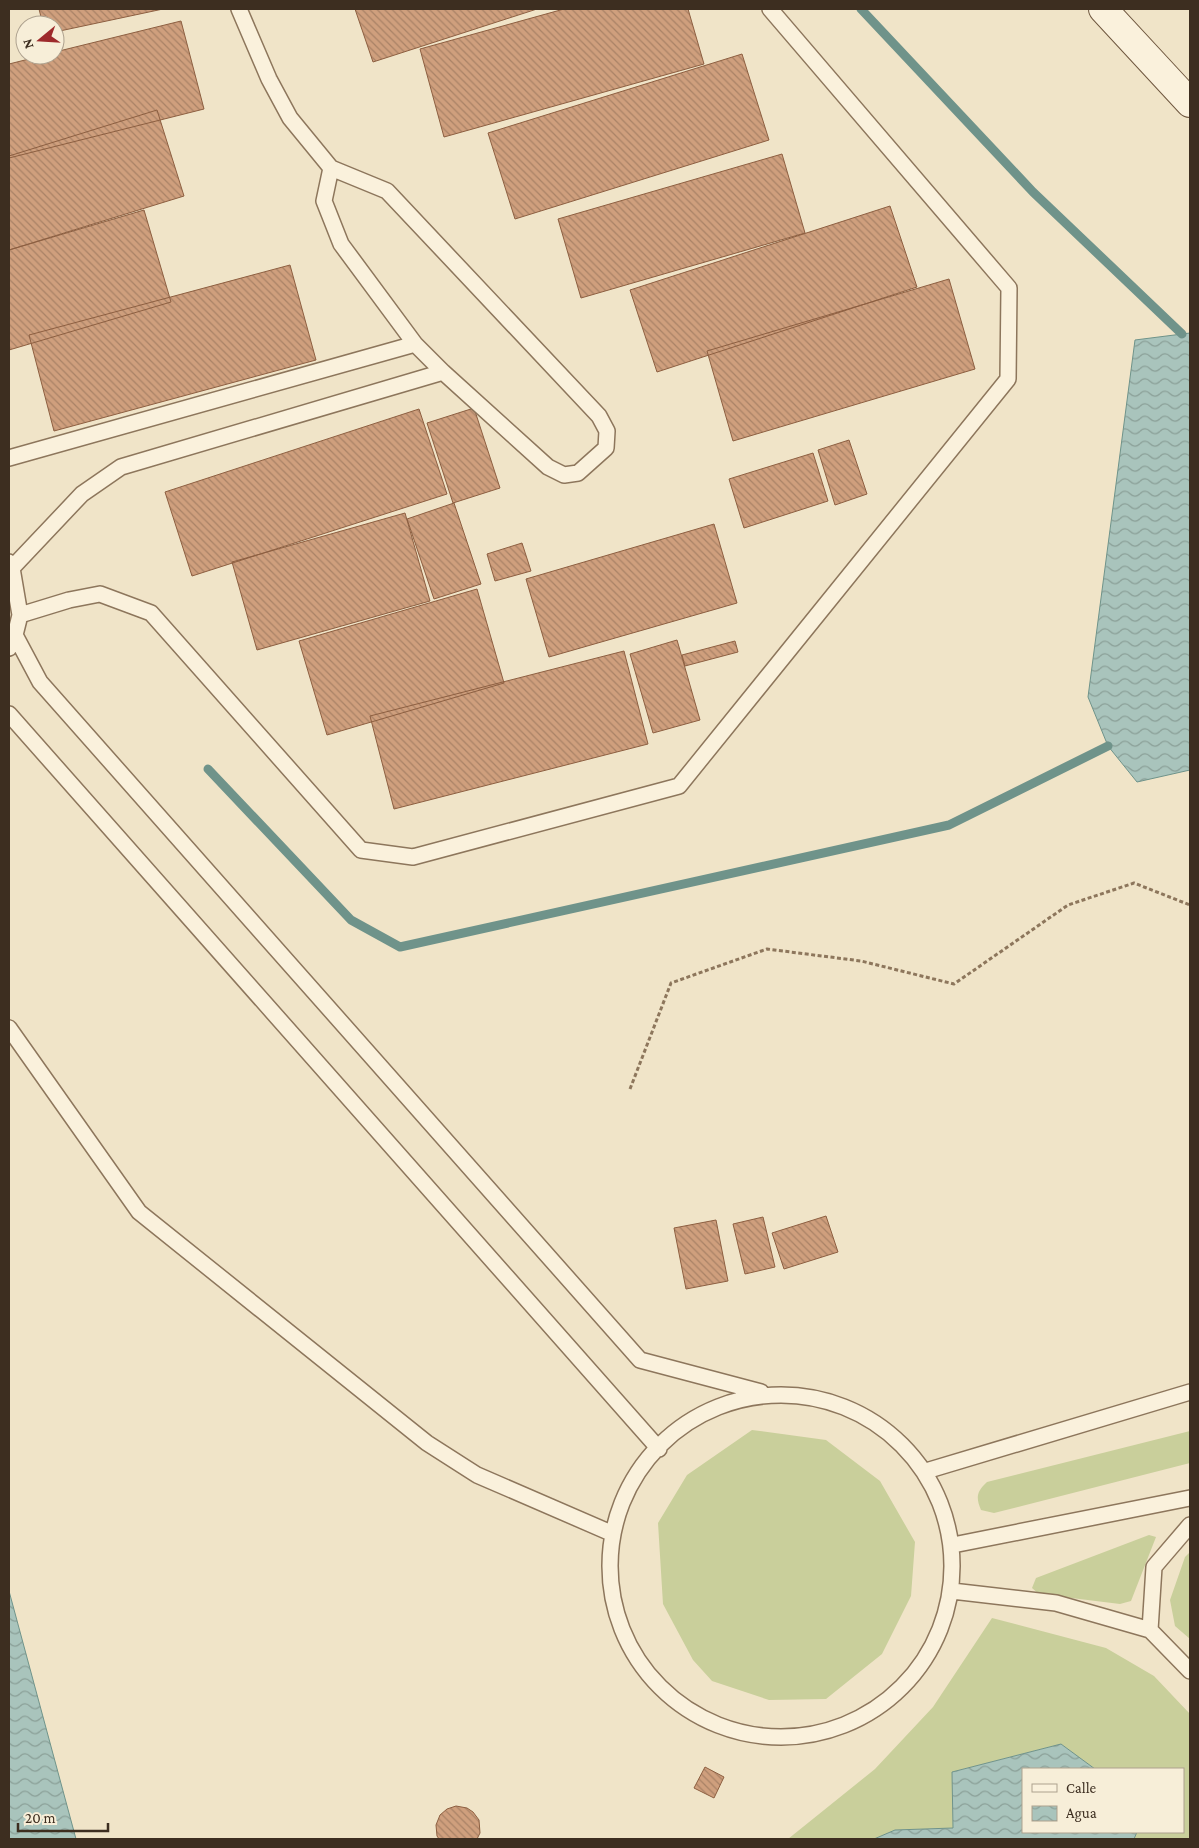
<svg xmlns="http://www.w3.org/2000/svg" width="1199" height="1848" viewBox="0 0 1199 1848" font-family="'Crimson Pro',serif">
<style>
.grass{fill:#c9cf9b}
.water{fill:url(#water-waves);stroke:#6f938a}
.lines{fill:none;stroke-linecap:round;stroke-linejoin:round}
.stream{stroke:#6f938a;stroke-width:9}
.building{fill:url(#building-back-hatch);stroke:#8d5f41}
.lane-casing{stroke:#8d765c;stroke-width:18}
.secondary-casing{stroke:#6f573f;stroke-width:30}
.path{stroke:#8d765c;stroke-width:3;stroke-dasharray:4 2.5;stroke-linecap:butt}
.lane{stroke:#faf1dc;stroke-width:15}
.secondary{stroke:#faf1dc;stroke-width:28}
</style>
<defs>
<pattern id="water-waves" width="16" height="10" patternUnits="userSpaceOnUse" patternTransform="scale(1.25)"><rect width="16" height="10" fill="#a9c4bc"/><path d="M0 5q4-4 8 0t8 0" fill="none" stroke="#8ba098"/></pattern>
<pattern id="building-back-hatch" width="6" height="6" patternUnits="userSpaceOnUse" patternTransform="scale(1.25)"><rect width="6" height="6" fill="#cf9f7d"/><path d="M-1 5l2 2M0 0l6 6M5-1l2 2" fill="none" stroke="#a98266"/></pattern>
</defs>
<rect width="100%" height="100%" fill="#f0e4c8"/>
<!-- grass -->
<path class="grass" d="M752,1430L826,1440L880,1481L915,1542L911,1596L882,1654L826,1699L769,1700L712,1681L693,1660L663,1604L658,1523L687,1475Z
M1190,1431V1463L994,1513L981,1510C976,1498 976,1492 987,1482Z
M1149,1535L1156,1537L1131,1601L1120,1604L1039,1594L1032,1588L1036,1578Z
M1190,1552V1639L1175,1626L1170,1600L1185,1557Z
M992,1618L1106,1648L1154,1676L1190,1714V1839H1134L1137,1832H1183V1769H1095L1061,1744L952,1772L953,1828L895,1830L874,1839H788L875,1769L933,1707Z"/>
<!-- water -->
<path class="water" d="M1190,333V770L1137,782L1108,746L1088,697L1135,340Z
M9,1591L76,1839H9Z
M1061,1744L1095,1769H1023V1832H1137L1134,1839H874L895,1830L953,1828L952,1772Z"/>
<g class="lines">
<!-- stream -->
<path class="stream" d="M861,9L1033,192L1182,334
M208,769L351,920L400,947L949,825L1108,746"/>
</g>
<!-- building -->
<path class="building" d="M39,9H163L55,32V25H43Z
M355,9H537L373,62Z
M564,9H688L704,64L444,137L420,49Z
M181,21L204,109L9,158V64L45,55H55V52Z
M742,54L769,140L515,219L488,133Z
M157,110L184,196L9,250V156Z
M782,154L805,233L581,298L558,219Z
M890,206L917,287L657,372L630,290Z
M144,210L171,302L9,350V250Z
M290,265L316,360L54,431L29,335Z
M949,279L975,369L733,441L707,351Z
M474,408L500,488L453,503L427,423Z
M419,409L447,494L192,576L165,492Z
M849,440L867,494L835,505L818,450Z
M813,453L828,501L744,528L729,479Z
M454,503L481,584L434,599L407,519Z
M405,513L430,601L257,650L232,562Z
M714,524L737,603L549,657L526,579Z
M522,543L531,571L495,581L487,554Z
M477,589L504,683L327,735L299,641Z
M677,640L700,720L653,733L630,654Z
M735,641L738,652L685,666L682,655Z
M624,651L648,744L394,809L370,716Z
M826,1216L838,1252L784,1269L772,1233Z
M763,1217L775,1267L745,1274L733,1224Z
M716,1220L728,1281L686,1289L674,1228Z
M705,1767L724,1777L714,1798L694,1788Z
M456,1806L467,1808L473,1812L479,1820L480,1833L477,1839H439L437,1836L436,1825L440,1815L447,1809Z"/>
<g class="lines">
<defs>
<path id="lane" d="M239,9L269,79L290,118L331,168L324,201L341,244L415,344L443,372L548,467L564,475L578,473L606,448L607,431L599,416L387,191L331,168
M9,458L415,344
M9,562L12,568L20,615L15,635L9,648
M12,568L82,494L121,467L443,372
M20,615L69,600L100,594L151,613L361,850L413,857L679,786L1008,379L1009,288L770,9
M15,635L40,682L640,1360L761,1392
M9,714L659,1449
M9,1028L139,1212L427,1443L477,1475L611,1533
M610 1566a171 171 0 1 1 342 0a171 171 0 1 1-342 0Z
M926,1471L1190,1392
M953,1545L1190,1498
M952,1591L1056,1603L1150,1630L1190,1671
M1150,1630L1154,1567L1190,1525"/>
<path id="secondary" d="M1103,9L1190,103"/>
</defs>
<!-- lane casing -->
<use href="#lane" class="lane-casing"/>
<!-- secondary casing -->
<use href="#secondary" class="secondary-casing"/>
<!-- path -->
<path class="path" d="M630,1089L671,983L767,949L861,961L954,984L1068,905L1134,883L1190,905"/>
<!-- lane -->
<use href="#lane" class="lane"/>
<!-- secondary -->
<use href="#secondary" class="secondary"/>
</g>
<!-- border -->
<rect width="1199" height="1848" fill="none" stroke="#3d2e20" stroke-width="20"/>
<!-- legend -->
<rect x="1022" y="1768" width="162" height="65" fill="#f7eed8" stroke="#ada18e"/>
<rect x="1032" y="1784" width="25" height="8" fill="#faf1dc" stroke="#ada18e"/>
<text x="1066" y="1793" font-size="15" fill="#3d2e20">Calle</text>
<rect x="1032" y="1806" width="25" height="15" fill="url(#water-waves)" stroke="#ada18e"/>
<text x="1066" y="1818" font-size="15" fill="#3d2e20">Agua</text>
<!-- north arrow -->
<g transform="translate(40 40) rotate(252)"><circle r="24" fill="#f7eed8" stroke="#ada18e"/>
<path d="M0-4L9 19L0 12L-9 19Z" fill="#9e2a2b"/>
<text y="-8" font-size="14" font-weight="bold" text-anchor="middle" fill="#3d2e20">N</text>
</g>
<!-- scale -->
<path d="M18 1823v8h90v-8" fill="none" stroke="#3d2e20" stroke-width="2.5"/>
<text x="25" y="1823" font-size="15" fill="#3d2e20" stroke="#f7eed8" stroke-width="4" paint-order="stroke">20 m</text>
</svg>
